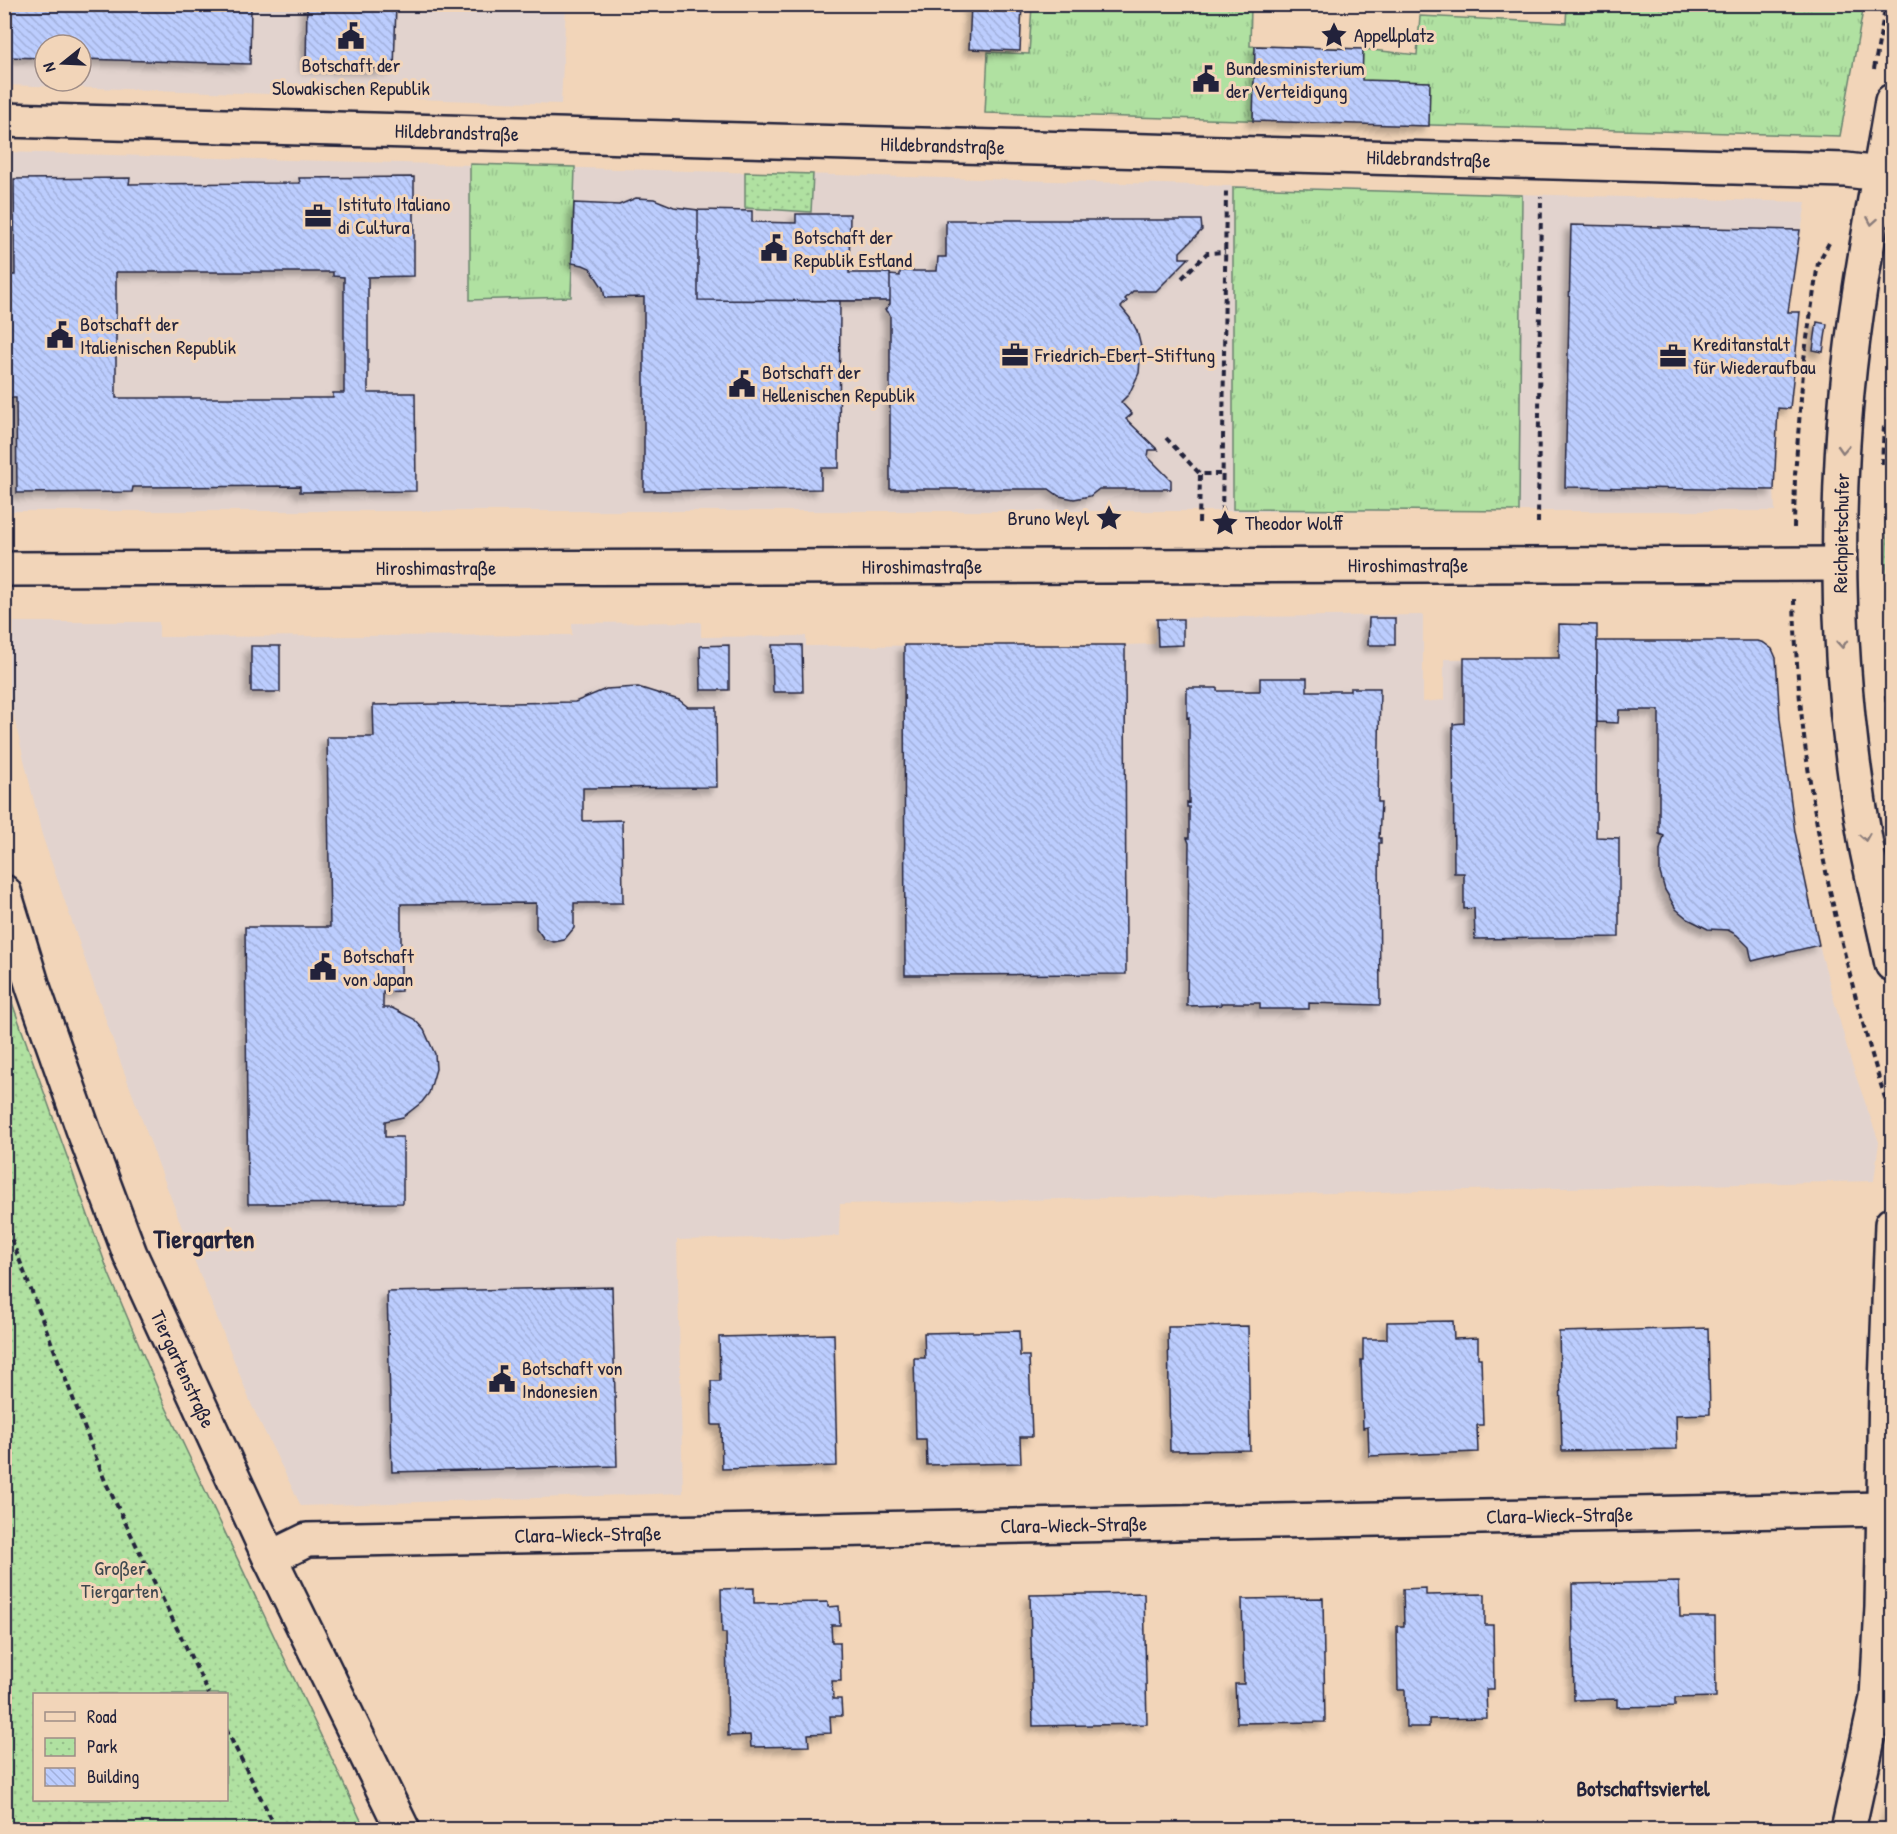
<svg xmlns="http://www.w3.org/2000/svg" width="1897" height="1834" viewBox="0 0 1897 1834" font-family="'Patrick Hand',sans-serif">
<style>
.built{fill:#e2d3ce;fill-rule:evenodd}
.grass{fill:url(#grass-tufts);stroke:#69826e;stroke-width:1.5}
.park{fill:url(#park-dots);stroke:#69826e;stroke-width:1.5;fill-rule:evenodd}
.building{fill:url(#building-back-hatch);stroke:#22223b;stroke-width:1.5;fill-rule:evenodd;filter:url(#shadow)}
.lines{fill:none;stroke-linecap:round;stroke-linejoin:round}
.street-casing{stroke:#22223b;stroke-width:38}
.secondary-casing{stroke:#22223b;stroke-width:38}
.path{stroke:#22223b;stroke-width:4;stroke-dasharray:6 4.5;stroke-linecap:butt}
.street{stroke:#f2d5b9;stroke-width:33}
.secondary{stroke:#f2d5b9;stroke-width:33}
.oneway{stroke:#8a7c7a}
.labels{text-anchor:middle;stroke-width:6;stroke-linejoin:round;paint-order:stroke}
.poi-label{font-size:20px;fill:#22223b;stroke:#f2d5b9;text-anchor:start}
.street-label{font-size:20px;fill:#22223b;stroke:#f2d5b9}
.park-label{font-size:20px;fill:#3e484f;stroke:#f2d5b9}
.neighbourhood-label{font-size:21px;font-weight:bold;fill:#22223b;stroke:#f2d5b9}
.district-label{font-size:26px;font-weight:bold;fill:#22223b;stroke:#f2d5b9}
</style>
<defs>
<pattern id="grass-tufts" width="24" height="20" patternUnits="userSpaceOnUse" patternTransform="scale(1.5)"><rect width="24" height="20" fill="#b0e1a1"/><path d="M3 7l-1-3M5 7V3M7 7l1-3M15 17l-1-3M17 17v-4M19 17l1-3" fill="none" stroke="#97c18c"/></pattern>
<pattern id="park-dots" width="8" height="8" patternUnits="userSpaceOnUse" patternTransform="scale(1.5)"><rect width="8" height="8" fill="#b0e1a1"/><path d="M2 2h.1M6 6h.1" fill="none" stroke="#97c18c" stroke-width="1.8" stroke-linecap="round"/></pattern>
<pattern id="building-back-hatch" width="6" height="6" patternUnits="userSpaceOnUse" patternTransform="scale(1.5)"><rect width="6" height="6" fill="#bccdfe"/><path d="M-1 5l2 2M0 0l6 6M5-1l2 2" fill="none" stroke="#a1b0db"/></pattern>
<filter id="shadow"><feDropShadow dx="-5.5" dy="5.5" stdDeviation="3" flood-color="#0004"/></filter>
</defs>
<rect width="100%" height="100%" fill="#f2d5b9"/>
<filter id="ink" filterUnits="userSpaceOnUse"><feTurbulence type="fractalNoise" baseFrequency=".0167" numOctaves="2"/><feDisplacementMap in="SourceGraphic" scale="12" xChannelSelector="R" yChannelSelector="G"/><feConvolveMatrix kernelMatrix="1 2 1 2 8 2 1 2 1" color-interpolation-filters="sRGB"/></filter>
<g filter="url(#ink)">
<!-- built -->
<path class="built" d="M5,5H566L561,104L5,85ZM45,45H81V81H45Z
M5,152L1806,202L1788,311L1800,312L1790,409L1778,408L1774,490L1775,511H5Z
M1423,615V702L1444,700V659L1559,658V624L1597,625V641H1758L1764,643L1772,649L1777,671L1780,719L1795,832L1819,945L1851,1062L1879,1142L1874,1181L840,1204L839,1236L677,1240L683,1493L301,1506L252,1406L191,1252L119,1058L42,835L5,680L4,622H159V637L572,635V623L701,622V637L806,636V646L1125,645L1155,644V618Z"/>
<!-- grass -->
<path class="grass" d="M1192,4L1251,7L1250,46L1363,49L1417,55L1420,16L1566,23L1567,5H1864L1840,136L985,113L988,52L1029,54L1032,5Z
M470,164L575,167L571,297L470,300Z
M1233,187L1522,195L1519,511L1233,509Z"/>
<!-- park -->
<path class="park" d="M745,172L813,174L811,212L745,208Z
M1892,415V687L1886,561Z
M5,983L109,1274L163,1401L365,1829H5ZM34,1694H226V1800H34Z"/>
<!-- building -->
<path class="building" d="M4,4H251L250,64L81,59V45H45V58L4,57Z
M307,4H396L394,69L306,67Z
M971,4H1022L1020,51L969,49Z
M1255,46L1363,49L1362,80L1430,82L1429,126L1253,121Z
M414,177V276L368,277V393H415L416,491L300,492V486L133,487L132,492L17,493L16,398H4V275H15L14,179L130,178L129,184L300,183L299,178ZM116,272H333V276L344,277V393H333V398H116Z
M636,198L654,199L674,207L698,210V300L840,301L839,468H821V489L644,491V297L605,298L603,288L590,268L583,265L572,263L574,203L619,205Z
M698,210L752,211V222L796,223V214H850L849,273H890V301L698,300Z
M946,220H1201L1202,230L1180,252V258H1189L1156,291H1133L1125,299L1127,301L1121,307L1130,318L1137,331L1141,347L1139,373L1129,394L1121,402L1132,414L1126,419L1158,450H1149L1148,457L1171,480V489H1099L1090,496L1074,499L1059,496L1049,489H890V315L885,310L890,304V275L900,276V271H937L938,257H946Z
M1571,225L1800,230L1788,312H1800L1790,409L1778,408L1774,490L1565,487Z
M1817,322L1827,324L1823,352L1813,350Z
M1369,618H1395V645H1368Z
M1157,619H1183V645L1158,646Z
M1559,624L1597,625L1596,837L1619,838V937L1475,939L1474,908L1464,909V873H1454L1453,724L1464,723V658H1559Z
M1597,641H1758L1764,643L1772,649L1776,658L1780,719L1795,832L1819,945L1752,961L1749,947L1737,935L1728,930L1708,929L1688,919L1676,909L1665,890L1660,873V850L1664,836L1659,834V710H1619L1618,723L1597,722Z
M729,645V690H701L700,646Z
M772,645H802L803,692H773Z
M904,645H1125L1126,974L905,975Z
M251,646H280V692H251Z
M1260,678H1307V691H1350V688H1380L1378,802H1381L1379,838H1381V843H1379L1380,1005L1309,1003V1009H1260V1003H1221V1005L1187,1006L1189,843L1187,838H1189V807H1187V802L1189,803V717L1187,718V688H1217V691H1260Z
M638,687L679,700L688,707H716L717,787L583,788V821L622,820L623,903H574V928L564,940L554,942L544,939L536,928V903L401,904V991L383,992V1008H392L414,1019L424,1030L435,1054L436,1069L429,1093L422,1102L403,1117L385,1121V1137H403V1203L248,1204L245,927H330L327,737H374L373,705L575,702L606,689Z
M612,1287L617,1466L392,1472L387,1292Z
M1453,1321L1454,1339L1478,1338V1358H1481L1483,1425H1477L1478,1452L1369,1456L1368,1427L1363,1428L1361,1360H1363V1339H1387V1322Z
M1248,1326L1250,1450L1170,1451L1168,1327Z
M1708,1328L1710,1414L1676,1415L1677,1449L1562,1451L1559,1332Z
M1019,1331L1020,1356H1029L1032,1437H1020L1021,1463L927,1465L926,1439H916L914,1358H925L924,1333Z
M834,1334L837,1466L722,1469L721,1425H712L711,1381H720L719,1337Z
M1679,1582L1680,1617H1715L1716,1697L1675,1698V1706L1617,1707V1699L1574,1700L1572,1584Z
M754,1588V1603L828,1602V1607L839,1606L840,1625H831L832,1642H840L841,1681H832L833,1699H841L842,1716H830L831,1733L808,1734L809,1746L751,1747L750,1735L728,1736L726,1633H722L721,1589Z
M1426,1588V1595L1485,1594V1625H1493L1494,1689H1486L1487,1718L1429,1719V1727H1406L1405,1690H1398L1397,1626H1404L1403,1589Z
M1144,1593L1147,1724L1033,1726L1030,1595Z
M1323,1598L1325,1722L1237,1723L1235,1684H1244L1242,1599Z
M1892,1798V1830H1885L1891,1805Z"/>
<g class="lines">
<defs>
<g id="street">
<path id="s1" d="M4,120L1846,170L1880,174"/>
<path id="s2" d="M4,569L1840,564"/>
<path id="s3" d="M270,1558L307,1540L1883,1509"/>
<path d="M1848,1830L1877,1698L1882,1607L1886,1385L1892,1224"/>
</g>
<g id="secondary">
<path d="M1892,101C1876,198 1856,295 1847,392C1833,543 1839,696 1866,845C1874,885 1884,925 1892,964"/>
<path id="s4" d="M4,892L33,987L83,1129L130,1254L270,1558L403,1830"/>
</g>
</defs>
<!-- street casing -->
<use href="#street" class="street-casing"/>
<!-- secondary casing -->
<use href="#secondary" class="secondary-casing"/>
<!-- path -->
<path class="path" d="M1874,69L1886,4
M1182,278L1207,253L1225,252
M1886,397L1892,401
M1166,438L1200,474
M1882,464L1884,426
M1199,523L1200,474H1222
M1222,523L1226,190
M1538,523L1541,196
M1794,528L1795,475L1804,359L1818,263L1829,243
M1794,599C1798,777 1838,951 1892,1120
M1886,696L1892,749
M4,1220L105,1481L209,1694
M226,1729L277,1830"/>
<!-- street -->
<use href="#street" class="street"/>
<!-- secondary -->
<use href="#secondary" class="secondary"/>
</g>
<!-- one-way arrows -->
<defs><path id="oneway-chevron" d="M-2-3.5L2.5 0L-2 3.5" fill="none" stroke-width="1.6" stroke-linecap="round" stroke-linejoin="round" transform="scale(1.5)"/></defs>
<g class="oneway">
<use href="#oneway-chevron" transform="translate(1872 221) rotate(100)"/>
<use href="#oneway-chevron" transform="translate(1843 449) rotate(93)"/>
<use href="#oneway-chevron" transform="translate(1842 644) rotate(86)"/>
<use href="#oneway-chevron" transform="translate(1865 837) rotate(81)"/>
</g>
</g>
<!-- icons -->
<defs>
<symbol id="sight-bare" viewBox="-9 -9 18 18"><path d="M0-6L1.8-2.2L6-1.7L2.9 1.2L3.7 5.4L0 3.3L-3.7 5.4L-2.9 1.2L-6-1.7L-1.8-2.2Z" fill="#22223b" stroke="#f2d5b9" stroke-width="2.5" paint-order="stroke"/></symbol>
<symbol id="civic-bare" viewBox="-9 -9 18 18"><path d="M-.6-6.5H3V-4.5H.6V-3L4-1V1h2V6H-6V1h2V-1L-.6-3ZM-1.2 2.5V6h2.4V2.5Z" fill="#22223b" stroke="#f2d5b9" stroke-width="2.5" paint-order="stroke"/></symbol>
<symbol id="office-bare" viewBox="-9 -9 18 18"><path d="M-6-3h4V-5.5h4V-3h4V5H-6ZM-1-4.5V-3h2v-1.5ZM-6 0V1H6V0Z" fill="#22223b" stroke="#f2d5b9" stroke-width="2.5" paint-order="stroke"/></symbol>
</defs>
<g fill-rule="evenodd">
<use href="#sight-bare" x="1315" y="16" width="38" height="38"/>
<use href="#civic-bare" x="332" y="17" width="38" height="38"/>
<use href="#civic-bare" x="1187" y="60" width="38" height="38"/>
<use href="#office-bare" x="299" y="197" width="38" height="38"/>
<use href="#civic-bare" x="755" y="229" width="38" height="38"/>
<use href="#civic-bare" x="41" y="316" width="38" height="38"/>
<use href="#office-bare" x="996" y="336" width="38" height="38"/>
<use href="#office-bare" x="1654" y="337" width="38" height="38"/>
<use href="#civic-bare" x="723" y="365" width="38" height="38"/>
<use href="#sight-bare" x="1090" y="499" width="38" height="38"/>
<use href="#sight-bare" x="1206" y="504" width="38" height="38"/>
<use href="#civic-bare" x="304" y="948" width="38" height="38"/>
<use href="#civic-bare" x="483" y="1360" width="38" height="38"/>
</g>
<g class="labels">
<!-- poi labels -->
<g class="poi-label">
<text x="1354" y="42">Appellplatz</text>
<text x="351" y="72" text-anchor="middle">Botschaft der<tspan x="351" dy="23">Slowakischen Republik</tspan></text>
<text x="1226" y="75">Bundesministerium<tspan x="1226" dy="23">der Verteidigung</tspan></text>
<text x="338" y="211">Istituto Italiano<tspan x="338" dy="23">di Cultura</tspan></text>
<text x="794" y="244">Botschaft der<tspan x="794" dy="23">Republik Estland</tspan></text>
<text x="80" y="331">Botschaft der<tspan x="80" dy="23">Italienischen Republik</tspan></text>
<text x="1693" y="351">Kreditanstalt<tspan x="1693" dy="23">für Wiederaufbau</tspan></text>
<text x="1035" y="362">Friedrich-Ebert-Stiftung</text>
<text x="762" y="379">Botschaft der<tspan x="762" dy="23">Hellenischen Republik</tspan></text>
<text x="1089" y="525" text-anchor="end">Bruno Weyl</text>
<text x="1245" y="530">Theodor Wolff</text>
<text x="343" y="963">Botschaft<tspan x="343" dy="23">von Japan</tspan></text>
<text x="522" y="1375">Botschaft von<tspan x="522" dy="23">Indonesien</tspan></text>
</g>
<!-- street labels -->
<g class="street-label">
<text dy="7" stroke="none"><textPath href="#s1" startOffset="453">Hildebrandstraße</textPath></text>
<text dy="7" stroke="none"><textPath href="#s1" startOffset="939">Hildebrandstraße</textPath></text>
<text dy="7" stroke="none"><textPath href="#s1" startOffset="1425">Hildebrandstraße</textPath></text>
<text transform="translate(1841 533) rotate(-89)" y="7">Reichpietschufer</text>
<text dy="7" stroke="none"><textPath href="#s2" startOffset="1404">Hiroshimastraße</textPath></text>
<text dy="7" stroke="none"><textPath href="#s2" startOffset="918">Hiroshimastraße</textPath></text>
<text dy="7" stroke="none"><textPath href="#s2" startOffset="432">Hiroshimastraße</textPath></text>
<text dy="7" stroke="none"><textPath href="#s4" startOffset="510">Tiergartenstraße</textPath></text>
<text dy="7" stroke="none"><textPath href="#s3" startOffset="1294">Clara-Wieck-Straße</textPath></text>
<text dy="7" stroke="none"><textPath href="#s3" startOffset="808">Clara-Wieck-Straße</textPath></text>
<text dy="7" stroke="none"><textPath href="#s3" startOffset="322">Clara-Wieck-Straße</textPath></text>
</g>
<!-- park labels -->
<g class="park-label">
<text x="120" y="1575">Großer<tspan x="120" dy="23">Tiergarten</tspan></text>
</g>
<!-- neighbourhood labels -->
<g class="neighbourhood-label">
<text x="1643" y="1796">Botschaftsviertel</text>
</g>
<!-- district labels -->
<g class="district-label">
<text x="204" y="1248">Tiergarten</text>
</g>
</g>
<!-- margin -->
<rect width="1897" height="1834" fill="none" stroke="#f2d5b9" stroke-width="24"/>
<rect x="12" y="12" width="1873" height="1810" fill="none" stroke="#22223b" stroke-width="2" filter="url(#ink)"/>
<!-- legend -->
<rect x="33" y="1693" width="195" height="108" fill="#f2d5b9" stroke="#9f8d87" stroke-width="1.5"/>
<rect x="45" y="1712" width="30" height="9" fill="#f2d5b9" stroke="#9f8d87" stroke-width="1.5"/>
<text x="87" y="1723" font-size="18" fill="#22223b">Road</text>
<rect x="45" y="1738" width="30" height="18" fill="url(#park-dots)" stroke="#9f8d87" stroke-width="1.5"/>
<text x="87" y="1753" font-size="18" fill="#22223b">Park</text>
<rect x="45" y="1768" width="30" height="18" fill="url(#building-back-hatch)" stroke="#9f8d87" stroke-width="1.5"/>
<text x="87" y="1783" font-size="18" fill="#22223b">Building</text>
<!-- north arrow -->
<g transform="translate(63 63) rotate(252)"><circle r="28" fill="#f2d5b9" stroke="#9f8d87" stroke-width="1.5"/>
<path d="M0-4.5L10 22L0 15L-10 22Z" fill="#22223b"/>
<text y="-9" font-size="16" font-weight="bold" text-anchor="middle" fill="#22223b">N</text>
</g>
</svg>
